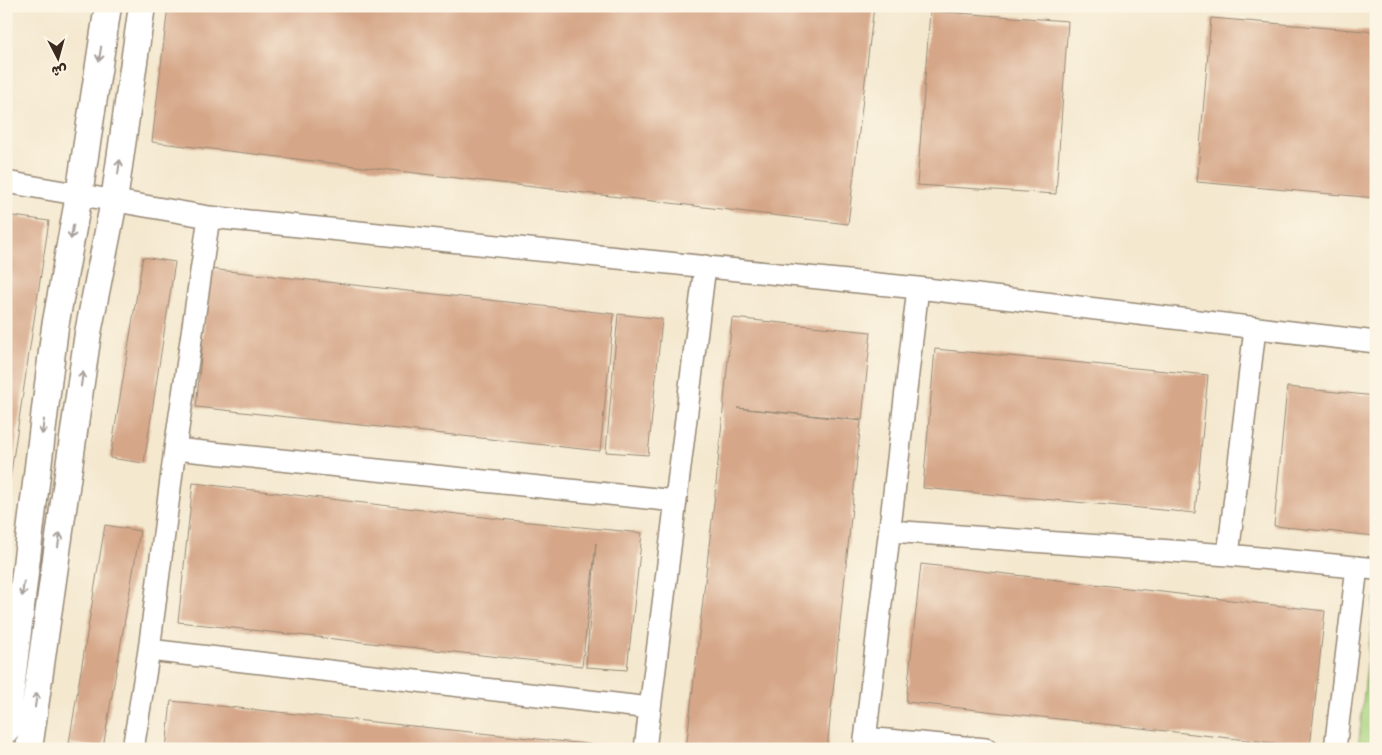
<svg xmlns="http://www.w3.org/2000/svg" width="1382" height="755" viewBox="0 0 1382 755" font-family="Mali,'Playpen Sans Arabic',sans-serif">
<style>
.green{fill:#a7d27e;stroke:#717e4e}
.building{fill:#d5a687}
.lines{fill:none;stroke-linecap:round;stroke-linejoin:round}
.minor-casing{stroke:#988976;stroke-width:24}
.tertiary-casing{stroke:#988976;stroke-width:29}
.minor{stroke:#fff;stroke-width:21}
.tertiary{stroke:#fff;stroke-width:26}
.oneway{stroke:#a79f9a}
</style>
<rect width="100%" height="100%" fill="#fcf5e5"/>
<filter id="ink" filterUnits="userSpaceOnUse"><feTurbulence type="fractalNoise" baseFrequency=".02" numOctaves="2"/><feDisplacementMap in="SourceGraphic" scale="10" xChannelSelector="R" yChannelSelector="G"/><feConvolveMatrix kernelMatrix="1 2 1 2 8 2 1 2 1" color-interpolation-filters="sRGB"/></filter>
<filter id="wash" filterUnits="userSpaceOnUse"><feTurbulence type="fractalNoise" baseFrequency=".0096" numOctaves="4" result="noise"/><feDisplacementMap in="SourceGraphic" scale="20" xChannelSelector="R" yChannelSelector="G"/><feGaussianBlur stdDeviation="1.12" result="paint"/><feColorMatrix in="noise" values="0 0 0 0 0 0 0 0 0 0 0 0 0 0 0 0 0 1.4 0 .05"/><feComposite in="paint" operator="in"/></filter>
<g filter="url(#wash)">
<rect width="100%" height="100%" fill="#f4e8cf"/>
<!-- green -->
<path class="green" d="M1376,596V749H1358L1374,598Z"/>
<g id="blocks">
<!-- building -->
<path class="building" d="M168,6H874L848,224L152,142Z
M930,11L1068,21L1056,194L917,185Z
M1211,18L1376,32V198L1197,182Z
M6,215L49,221L7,499H6Z
M143,257L175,262L144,463L110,458Z
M210,269L614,314L600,451L196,407Z
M618,314L662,319L648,455L606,452Z
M732,318L871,332L862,420L737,408L861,421L827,749H686L715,494Z
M935,349L1208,375L1195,513L923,488Z
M1287,387L1376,396V536L1274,526Z
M193,483L509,520L642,533L627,670L586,667L596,543L582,666L178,622Z
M105,525L140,531L103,748L69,743Z
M921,564L1325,611L1310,747L906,702Z
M171,701L615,747V749H166Z"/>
</g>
</g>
<g filter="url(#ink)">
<use href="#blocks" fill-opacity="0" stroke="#988976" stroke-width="1"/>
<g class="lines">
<defs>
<path id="minor" d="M6,182L209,217L918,288L1376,342
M175,449L676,501
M890,531L1228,555L1376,569
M1228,555L1255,329
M149,650L650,708
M865,738L986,749
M133,749L149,650L175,449L209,217
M645,749L705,266
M864,749L918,288
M1335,749L1357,567"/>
<path id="tertiary" d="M6,730L55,327L79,195L108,6
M29,749L88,333L114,201L142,6"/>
</defs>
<!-- minor casing -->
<use href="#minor" class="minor-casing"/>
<!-- tertiary casing -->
<use href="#tertiary" class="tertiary-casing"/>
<!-- minor -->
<use href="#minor" class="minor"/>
<!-- tertiary -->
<use href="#tertiary" class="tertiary"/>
</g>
<!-- one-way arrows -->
<defs><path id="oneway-shaft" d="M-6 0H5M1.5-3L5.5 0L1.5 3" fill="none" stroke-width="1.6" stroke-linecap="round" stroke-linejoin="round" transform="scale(1.25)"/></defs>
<g class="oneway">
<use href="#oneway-shaft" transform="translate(100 54) rotate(99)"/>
<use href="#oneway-shaft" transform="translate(119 167) rotate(-82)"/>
<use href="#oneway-shaft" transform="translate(72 232) rotate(100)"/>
<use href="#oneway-shaft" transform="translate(82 379) rotate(-82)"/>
<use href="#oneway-shaft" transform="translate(43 427) rotate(97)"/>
<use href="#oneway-shaft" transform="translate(59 540) rotate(-82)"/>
<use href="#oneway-shaft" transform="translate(23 589) rotate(97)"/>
<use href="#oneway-shaft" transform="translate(36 700) rotate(-82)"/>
</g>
</g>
<!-- margin -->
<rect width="1382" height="755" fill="none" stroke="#fcf5e5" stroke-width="25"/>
<!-- north arrow -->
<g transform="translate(58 58) rotate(174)" stroke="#fcf5e5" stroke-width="4" paint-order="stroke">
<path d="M0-4L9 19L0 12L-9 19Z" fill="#3b2a1e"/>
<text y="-8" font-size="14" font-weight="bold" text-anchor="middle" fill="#3b2a1e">ش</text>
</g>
</svg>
